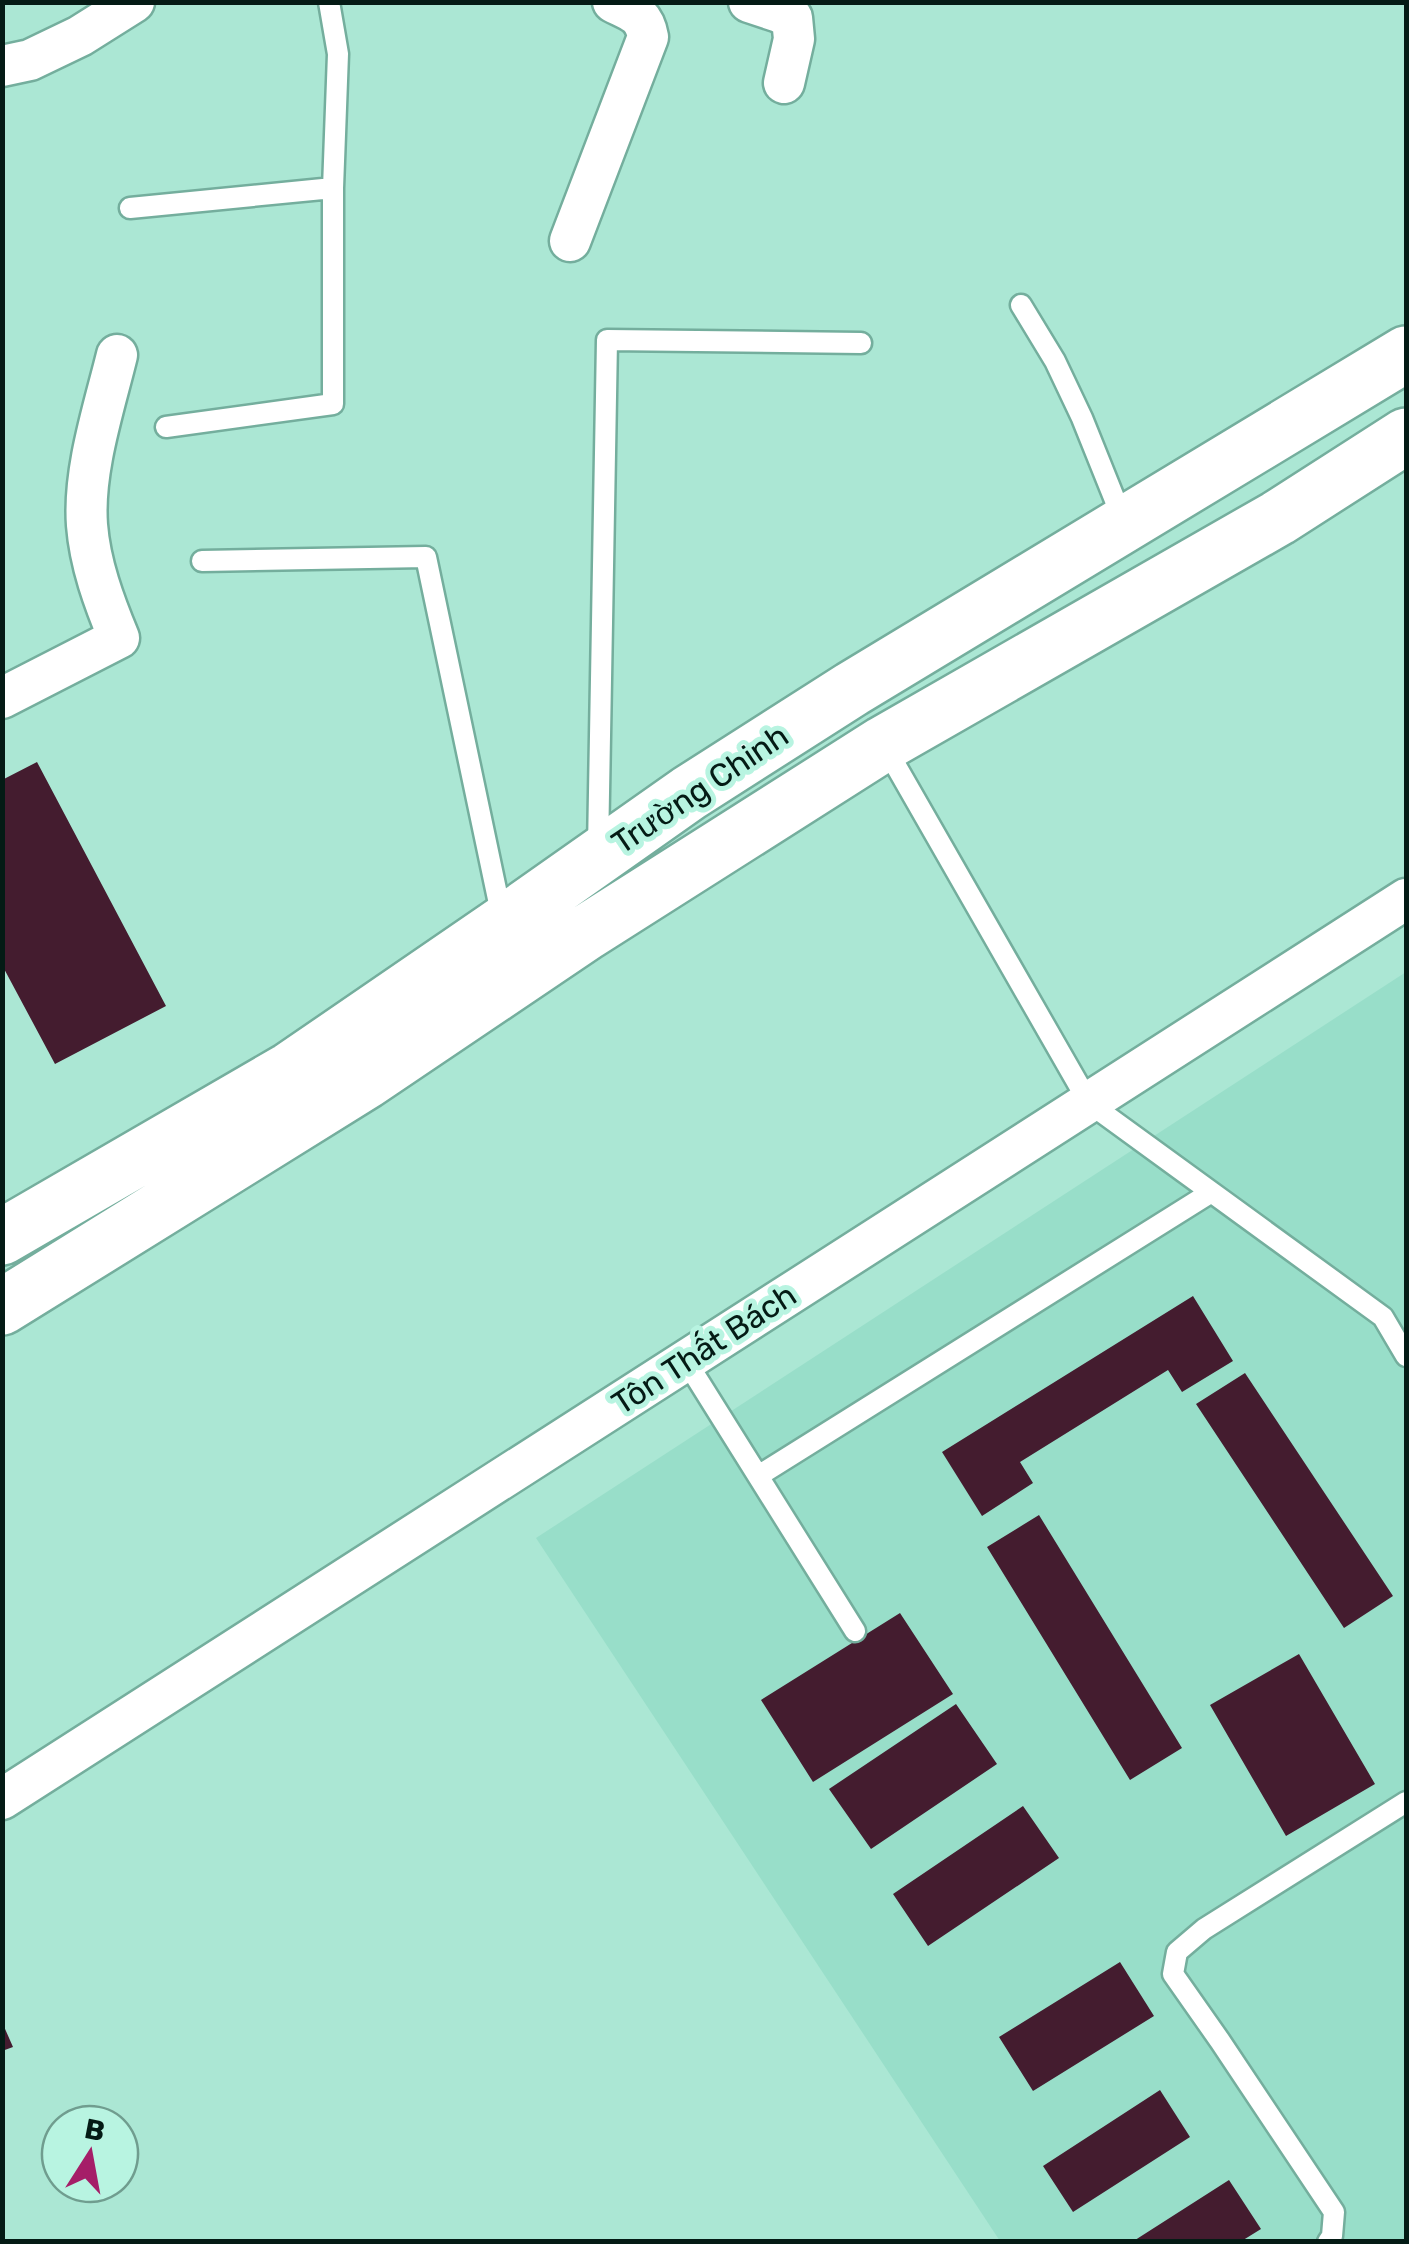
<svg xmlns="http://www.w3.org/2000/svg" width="1409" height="2244" viewBox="0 0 1409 2244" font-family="Rubik,sans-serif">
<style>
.built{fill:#98dec9}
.building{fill:#441c2f}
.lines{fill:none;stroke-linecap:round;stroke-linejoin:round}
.lane-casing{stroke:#74ae9d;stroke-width:25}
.street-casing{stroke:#74ae9d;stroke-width:45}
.highway-casing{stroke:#74ae9d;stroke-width:60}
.lane{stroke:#fff;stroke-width:20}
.street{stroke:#fff;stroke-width:40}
.highway{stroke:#fff;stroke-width:55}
.labels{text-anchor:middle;stroke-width:10;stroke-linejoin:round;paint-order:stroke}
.street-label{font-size:32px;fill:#041b15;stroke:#b8f4e1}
</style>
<rect width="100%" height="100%" fill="#abe7d4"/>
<!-- built -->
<path class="built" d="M1406,972V2241H1000L536,1538Z"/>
<!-- building -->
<path class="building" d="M37,762L166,1006L55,1064L2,965V780Z
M1193,1296L1233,1361L1182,1392L1168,1370L1020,1462L1033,1483L982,1516L942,1452Z
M1245,1373L1393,1596L1344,1628L1196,1404Z
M1039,1515L1182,1748L1130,1780L987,1547Z
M900,1613L953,1694L813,1782L761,1700Z
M1299,1654L1375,1784L1286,1836L1210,1705Z
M956,1704L997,1764L871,1849L829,1789Z
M1023,1806L1059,1858L928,1946L893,1894Z
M1120,1962L1154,2016L1033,2091L999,2037Z
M2,2022L13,2047L2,2051Z
M1160,2090L1190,2137L1073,2212L1043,2166Z
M1229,2180L1261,2229L1240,2242H1132Z"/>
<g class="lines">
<defs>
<path id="lane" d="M130,208L333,188
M1021,305L1055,361L1082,418L1123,520
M166,427L333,404V188L338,54L329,2
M202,561L426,557L502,918
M884,745L1089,1103L1383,1317L1406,1356
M598,849L607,340L861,343
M686,1361L855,1631
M758,1476L1210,1193
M1328,2242L1332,2236L1334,2212L1220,2041L1173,1974L1177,1952L1204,1929L1406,1802"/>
<path id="street" d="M749,2L779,12L792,18L794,39L784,83
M2,66L30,60L80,36L134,2
M570,241L648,37C644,14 633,12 613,2
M2,698L119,638C104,602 90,564 87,525C83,470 104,408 117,355
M2,1799L1406,899"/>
<path id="highway" d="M2,1237L290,1070L503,924L689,793L852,689L1406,354
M2,1307L366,1081L587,932L883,744L1278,518L1406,436"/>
</defs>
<!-- lane casing -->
<use href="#lane" class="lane-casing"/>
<!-- street casing -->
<use href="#street" class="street-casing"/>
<!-- highway casing -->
<use href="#highway" class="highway-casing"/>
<!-- lane -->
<use href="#lane" class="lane"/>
<!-- street -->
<use href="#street" class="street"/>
<!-- highway -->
<use href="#highway" class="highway"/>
</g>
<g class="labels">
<!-- street labels -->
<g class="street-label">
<text transform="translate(700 789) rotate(-34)" y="11">Trường Chinh</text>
<text transform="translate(704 1349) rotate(-33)" y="11">Tôn Thất Bách</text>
</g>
</g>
<!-- border -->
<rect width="1409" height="2244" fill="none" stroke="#041b15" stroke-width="10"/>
<!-- north arrow -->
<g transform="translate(90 2154) rotate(11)"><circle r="48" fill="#b8f4e1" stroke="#709d8f" stroke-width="2.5"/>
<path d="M0-8L18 38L0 25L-18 38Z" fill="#a51e68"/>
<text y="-15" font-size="28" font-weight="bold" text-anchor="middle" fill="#041b15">B</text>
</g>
</svg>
